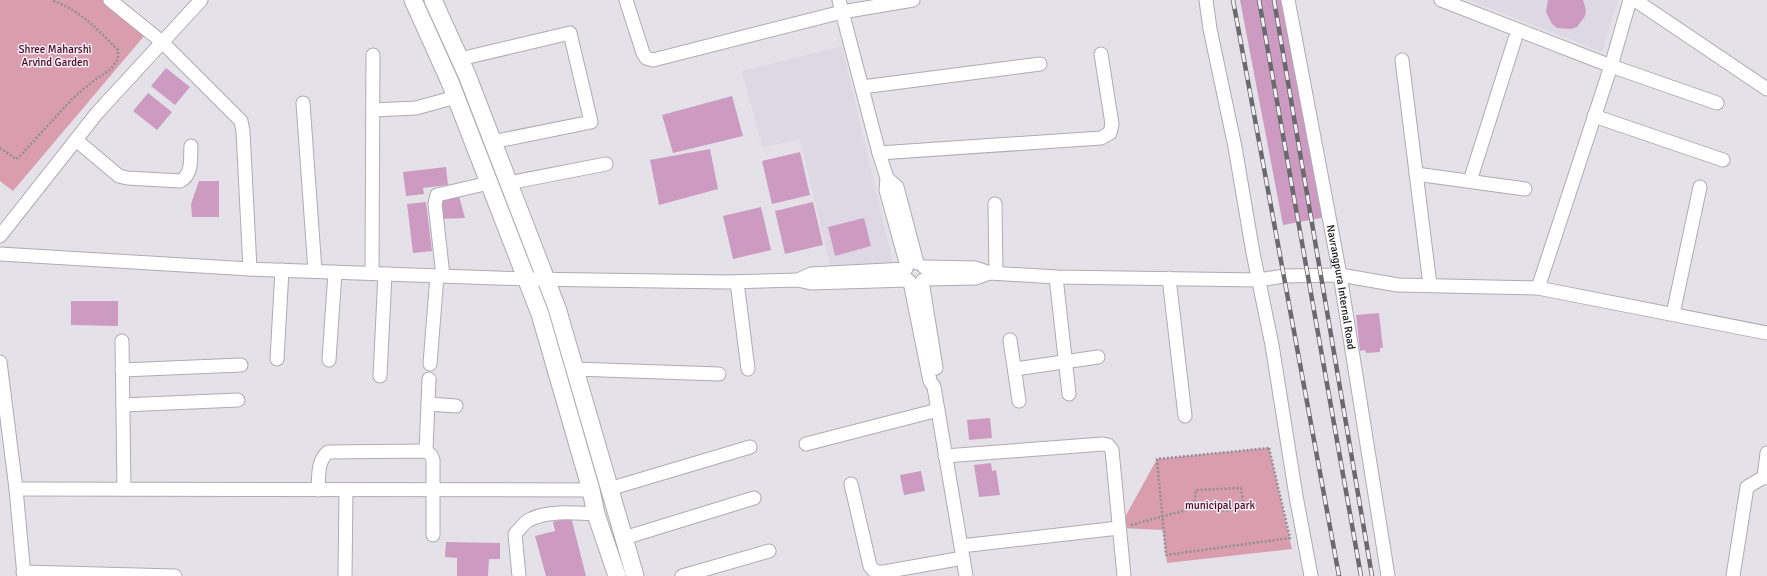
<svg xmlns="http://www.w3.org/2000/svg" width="1767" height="576" viewBox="0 0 1767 576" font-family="Signika,sans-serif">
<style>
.built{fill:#ded8e5}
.green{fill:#d99dad}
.building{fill:#cd9bc2}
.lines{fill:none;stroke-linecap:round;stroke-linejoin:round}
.minor-casing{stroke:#aeabb1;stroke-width:15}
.major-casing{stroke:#aeabb1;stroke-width:19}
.path{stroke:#918f94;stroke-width:2.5;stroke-dasharray:2 2;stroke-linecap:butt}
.minor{stroke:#fff;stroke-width:13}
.major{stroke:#fff;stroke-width:17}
.rail-casing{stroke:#6a696d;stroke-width:4.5}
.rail{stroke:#f2eff5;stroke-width:3;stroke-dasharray:9;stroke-linecap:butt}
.labels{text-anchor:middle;stroke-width:3;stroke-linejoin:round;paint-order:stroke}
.park-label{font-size:11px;fill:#510526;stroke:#f2eff5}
.street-label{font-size:11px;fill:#171618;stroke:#f2eff5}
</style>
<rect width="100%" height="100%" fill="#e4e2e8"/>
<!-- built -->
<path class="built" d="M1469,0H1618L1602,52Z
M842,46L893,263L831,269L800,140L762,147L742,71Z"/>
<!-- green -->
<path class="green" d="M0,0H110L150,29L13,191L0,181Z
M1269,448L1292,549L1167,563L1163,530L1119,528L1157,459Z"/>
<!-- building -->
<path class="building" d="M1240,0H1287L1326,217L1283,225Z
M1548,0H1583L1586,10L1585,16L1577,27L1571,29L1557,28L1552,24L1546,12Z
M166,68L190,87L175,105L151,86Z
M148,93L172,112L157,130L133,111Z
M732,96L743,136L673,153L662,115Z
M710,149L718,189L659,205L650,160Z
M800,152L810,195L772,204L762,161Z
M446,167L448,185L423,188L424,194L406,196L403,172Z
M199,181H219V217H192L191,204Z
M459,196L465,218L440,219L437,198Z
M426,202L432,251L413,253L407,204Z
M813,202L823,245L785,254L775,211Z
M761,207L771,250L733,259L723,216Z
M864,218L871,246L835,256L828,227Z
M71,301H118V326L71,325Z
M1379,313L1383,348H1380V352L1366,353L1365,350L1360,351L1356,315Z
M990,418L992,438L969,440L967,420Z
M991,463L992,471L996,470L1000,495L979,497L974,465Z
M921,471L925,491L904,495L900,475Z
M571,517L586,576H546L535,536L555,531L553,522Z
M446,542L500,543V559H489L488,576H457V558L445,557Z"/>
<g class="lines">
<defs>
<g id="minor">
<path d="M110,0L162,42L241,121L243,131L250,269"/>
<path d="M626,0L643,53L646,58L653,60L842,12L913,0"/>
<path d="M839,0L879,153L887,178L886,190L907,266"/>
<path d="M1206,0L1210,29L1235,147L1253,253L1272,345L1296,496L1311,576"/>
<path id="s1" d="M1288,0L1340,275L1388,576"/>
<path d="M1441,0L1611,66L1717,103"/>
<path d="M1635,0L1767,89"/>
<path d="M460,59L570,33L591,122L492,142"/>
<path d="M1402,60L1430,285"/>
<path d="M862,87L1040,64"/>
<path d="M303,103L315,271"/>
<path d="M373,110L416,108L456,97"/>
<path d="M1594,116L1723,160"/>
<path d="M76,140L119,176L127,178L180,181C193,175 190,159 191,146"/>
<path d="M879,153L1101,138L1110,133L1112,124L1101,54"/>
<path d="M1416,174L1525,189"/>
<path d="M887,178L897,187L917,263"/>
<path d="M1470,181L1515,39"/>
<path d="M508,183L606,164"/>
<path d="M995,204L996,273"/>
<path d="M0,236L97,113L201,0"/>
<path d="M0,254L250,269L385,274L526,279L727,282L798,280L811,283L908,280"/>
<path d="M924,267L976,268L990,273L1056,277L1259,280L1284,276L1340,275L1398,285L1538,288L1767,333"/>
<path d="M372,273L373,55"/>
<path d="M443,276L435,204L437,195L489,183"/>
<path d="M1056,277L1069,394"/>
<path d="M1169,278L1185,416"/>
<path d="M925,279L976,278L990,273"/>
<path d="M798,280L811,274L906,269"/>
<path d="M922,281L936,368"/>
<path d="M737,282L748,369"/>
<path d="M910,282L930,381L934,387L966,576"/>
<path d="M1538,288L1611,66L1630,0"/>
<path d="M1673,314L1700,187"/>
<path d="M1010,340L1019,401"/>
<path d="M122,341L124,489"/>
<path d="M277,359L282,270"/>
<path d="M329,360L335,272"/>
<path d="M0,362L16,489L24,576"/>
<path d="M430,364L437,276"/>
<path d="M574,369L719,374"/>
<path d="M1015,369L1098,357"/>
<path d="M122,370L241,365"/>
<path d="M380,376L385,274"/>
<path d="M428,404L456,406"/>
<path d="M123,405L238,400"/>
<path d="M806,444L938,410"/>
<path d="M426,451L429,379"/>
<path d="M1767,453L1764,477L1767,478"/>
<path d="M945,456L1103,444L1108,445L1112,450L1124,576"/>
<path d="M851,484L870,566L875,572H884L963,558"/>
<path d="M16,489L591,490"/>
<path d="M609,489L750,447"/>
<path d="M318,490C319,476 317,461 328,452L426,451L431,455L433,460V535"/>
<path d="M624,538L754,498"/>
<path d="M961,546L1119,528"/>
<path d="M23,572L175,576"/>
<path d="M345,576L346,490"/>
<path d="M519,576L515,534C520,529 525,521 531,519C550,510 576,513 596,514"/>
<path d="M682,576L769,551"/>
<path d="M1733,576L1747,487L1764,477"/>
</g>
<path id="major" d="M413,0L450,82L540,314L591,490L596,514L617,576
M433,0L467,75L557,308L635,576"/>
</defs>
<!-- minor casing -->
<use href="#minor" class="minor-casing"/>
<!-- major casing -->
<use href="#major" class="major-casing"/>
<!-- path -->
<path class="path" d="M0,148L16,159L20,156L73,98L92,82L111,69L118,59V50C97,29 80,10 51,0
M1269,448L1290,538L1166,555L1157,459Z
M1131,525L1194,508L1196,490L1241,488L1243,502L1229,511L1194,508"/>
<!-- minor -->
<use href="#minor" class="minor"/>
<!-- major -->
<use href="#major" class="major"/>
<defs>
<path id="rail" d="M1233,0L1339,576
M1259,0L1361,576
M1274,0L1372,576"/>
</defs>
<!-- rail casing -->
<use href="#rail" class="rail-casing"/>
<!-- rail -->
<use href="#rail" class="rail"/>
</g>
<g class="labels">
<!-- park labels -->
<g class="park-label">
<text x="55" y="53">Shree Maharshi<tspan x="55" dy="13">Arvind Garden</tspan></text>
<text x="1220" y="509">municipal park</text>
</g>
<!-- street labels -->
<g class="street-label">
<text dy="4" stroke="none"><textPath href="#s1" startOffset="292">Navrangpura Internal Road</textPath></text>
</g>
</g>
</svg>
